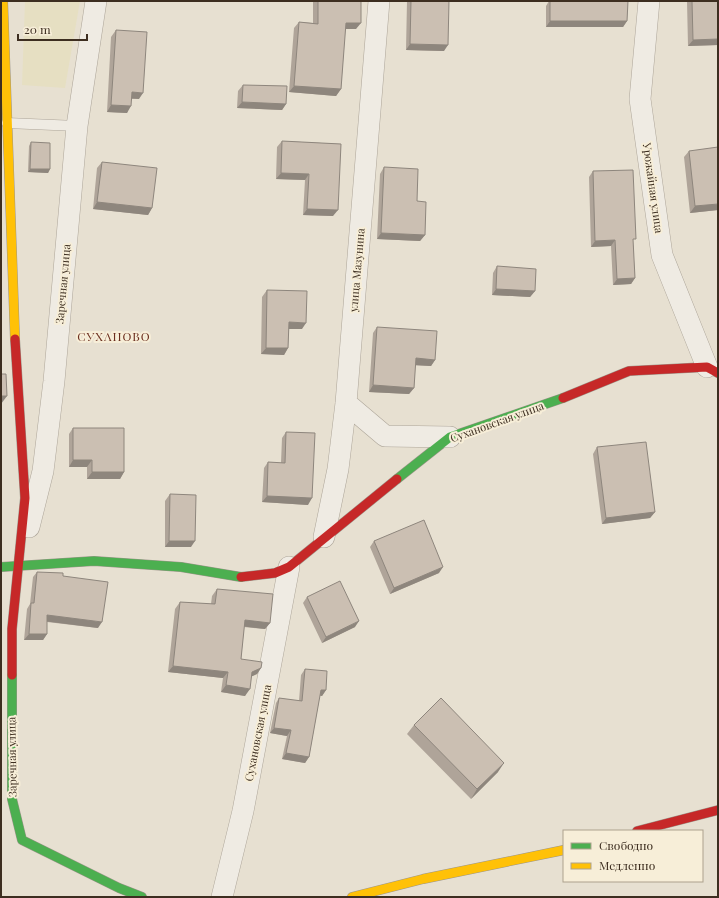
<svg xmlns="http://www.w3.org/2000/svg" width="719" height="898" viewBox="0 0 719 898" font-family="'Playfair Display',serif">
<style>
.farmland{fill:#e6dfc2}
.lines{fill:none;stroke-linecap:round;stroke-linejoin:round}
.lane-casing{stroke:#ada599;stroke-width:11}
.street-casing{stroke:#ada599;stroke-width:22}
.fast-casing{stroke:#9c958a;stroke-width:10}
.slow-casing{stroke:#9c958a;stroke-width:10}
.jam-casing{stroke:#9c958a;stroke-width:10}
.lane{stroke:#efebe3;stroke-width:10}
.street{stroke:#efebe3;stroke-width:21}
.fast{stroke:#4caf50;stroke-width:9}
.slow{stroke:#ffc107;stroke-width:9}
.jam{stroke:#c62828;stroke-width:9}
.wall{fill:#afa499}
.shaded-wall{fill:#8e867d}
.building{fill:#cbbfb2;stroke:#8e867d}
.labels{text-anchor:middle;stroke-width:4;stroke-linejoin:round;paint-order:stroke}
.street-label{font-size:11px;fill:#3d2e20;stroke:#f7eed8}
.neighbourhood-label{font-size:12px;letter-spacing:1px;fill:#6b2e1e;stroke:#f7eed8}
</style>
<rect width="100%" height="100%" fill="#e7e0d1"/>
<!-- farmland -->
<path class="farmland" d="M25,1H80L65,88L22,85Z"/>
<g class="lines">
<defs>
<path id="lane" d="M7,123L77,126"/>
<path id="street" d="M649,1L640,99L662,255L707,367
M346,403L385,436L450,437
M29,527L43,471L54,381L77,126L96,1
M324,537L338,469L346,403L379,1
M222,897L243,811L289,567"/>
<path id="fast" d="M397,479L450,437L563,398
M1,567L94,561L181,567L241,577
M12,675V799L22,840L119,888L142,897"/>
<path id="slow" d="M3,1L15,339
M352,897L423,879L564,850"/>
<path id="jam" d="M563,398L629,371L707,367L718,373
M241,577L275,573L289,567L397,479
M12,675V629L25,498L15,339
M637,831L718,810"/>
</defs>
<!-- lane casing -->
<use href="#lane" class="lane-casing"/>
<!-- street casing -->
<use href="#street" class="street-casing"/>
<!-- fast casing -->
<use href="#fast" class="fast-casing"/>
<!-- slow casing -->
<use href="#slow" class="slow-casing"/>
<!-- jam casing -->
<use href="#jam" class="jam-casing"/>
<!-- lane -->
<use href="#lane" class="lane"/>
<!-- street -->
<use href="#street" class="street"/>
<!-- fast -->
<use href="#fast" class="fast"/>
<!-- slow -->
<use href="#slow" class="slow"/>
<!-- jam -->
<use href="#jam" class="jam"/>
</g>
<!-- wall -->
<path class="wall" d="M313,1H361L356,29H345L341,89L336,96L289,92L294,28L299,22L313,23Z
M407,1H449L444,51L406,50Z
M549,1H628L627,21L623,27H546V6Z
M687,1H718V45L688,46Z
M116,30L139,99H132L127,113L107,112L111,37Z
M243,85L286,104L282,110L237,108L238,91Z
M282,141L341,144L333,216L303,215L305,180L276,179L277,147Z
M31,142L50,169L48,173L28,172L29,146Z
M689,151L718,210L690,213L684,157Z
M102,162L152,208L148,215L93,209L97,168Z
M384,167L417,201L425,235L420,241L377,239L380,174Z
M593,171L633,243L635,278L631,284L613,285L611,246L591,247L589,177Z
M497,266L535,291L530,297L492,295L493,273Z
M267,290L302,329H289L288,348L284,355L261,354L262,297Z
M377,327L435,360L431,366L415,365L414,388L409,394L369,392L373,333Z
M73,428L124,472L120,479H87V467H69V434Z
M286,432L308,505L262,502L264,468L268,462L281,463L282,438Z
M597,447L655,512L650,518L602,524L593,454Z
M170,494L191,547H165V501Z
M374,541L439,573L390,594L370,547Z
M37,572L63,576L98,628L47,622V634L43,640H24L27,609L30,604L33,577Z
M217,589L270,623L265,629L244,627L241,659L261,668L257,674L252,676L245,696L221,692L223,678L168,672L175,609L180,602L211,604L212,596Z
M307,597L355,627L322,643L303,603Z
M305,669L326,690L322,696L320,695L309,757L305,763L282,759L287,736L270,733L276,703L279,698L299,701L301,675Z
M414,725L498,772L471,799L407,734Z"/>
<!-- shaded-wall -->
<path class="shaded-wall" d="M550,21H627L623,27H546Z
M346,23H361L356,29H341Z
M718,39V45L688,46L693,40Z
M410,44L448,45L444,51L406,50Z
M294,86L341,89L336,96L289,92Z
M132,92L143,93L139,99L128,98Z
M242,102L286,104L282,110L237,108Z
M111,105L131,106L127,113L107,112Z
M30,169H50L48,173L28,172Z
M281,173L309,174L305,180L276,179Z
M97,202L152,208L148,215L93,209Z
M718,204V210L690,213L695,206Z
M307,209L338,210L333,216L303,215Z
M381,233L425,235L420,241L377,239Z
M615,240L611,246L591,247L595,241Z
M635,278L631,284L613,285L617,279Z
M496,289L535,291L530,297L492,295Z
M289,322L306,323L302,329H284Z
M266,348H288L284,355L261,354Z
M416,358L435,360L431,366L411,365Z
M373,385L414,388L409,394L369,392Z
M1,396H7L1,404Z
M73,460H92L87,467H69Z
M92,472H124L120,479H87Z
M267,496L312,498L308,505L262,502Z
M655,512L650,518L602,524L606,518Z
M169,541H195L191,547H165Z
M443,567L439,573L390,594L394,588Z
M47,615L102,622L98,628L43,621Z
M245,620L270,623L265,629L240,626Z
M359,621L355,627L322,643L326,637Z
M29,634H47L43,640H24Z
M173,666L228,672L223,678L168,672Z
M261,668L257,674L248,678L252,672Z
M226,685L250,689L245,696L221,692Z
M321,690H326L322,696L317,695Z
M274,728L291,730L287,736L270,733Z
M286,753L309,757L305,763L282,759Z
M504,763L498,772L471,799L477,789Z"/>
<!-- building -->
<path class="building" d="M318,1H361V23H346L341,89L294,86L299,22L318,24Z
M411,1H449L448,45L410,44Z
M550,1H628L627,21H550Z
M692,1H718V39L693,40Z
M116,30L147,32L143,93L132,92L131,106L111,105Z
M243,85L287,86L286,104L242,102Z
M282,141L341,144L338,210L307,209L309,174L281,173Z
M31,142L50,143V169H30Z
M718,147V204L695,206L689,151Z
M102,162L157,168L152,208L97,202Z
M384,167L418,169L417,201L426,202L425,235L381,233Z
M633,170L636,239H633L635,278L617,279L615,240L595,241L593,171Z
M497,266L536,269L535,291L496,289Z
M267,290L307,291L306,323L289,322L288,348H266Z
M377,327L437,331L435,360L416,358L414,388L373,385Z
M1,374H6L7,396H1Z
M73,428H124V472H92V460H73Z
M286,432L315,433L312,498L267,496L268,462L285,463Z
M646,442L655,512L606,518L597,447Z
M170,494L196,495L195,541H169Z
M424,520L443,567L394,588L374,541Z
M37,572L63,573V576L108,582L102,622L47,615V634H29L31,603H34Z
M340,581L359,621L326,637L307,597Z
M217,589L273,594L270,623L245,620L241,659L262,662L261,668L252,672L250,689L226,685L228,672L173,666L180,602L215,604Z
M305,669L327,671L326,690H321L309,757L286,753L291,730L274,728L279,698L302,701Z
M441,698L504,763L477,789L414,725Z"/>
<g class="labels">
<!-- street labels -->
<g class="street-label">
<text transform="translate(653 188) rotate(82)" y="4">Урожайная улица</text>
<text transform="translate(357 270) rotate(-85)" y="4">улица Мазунина</text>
<text transform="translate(63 284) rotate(-85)" y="4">Заречная улица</text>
<text transform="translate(497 422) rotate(-20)" y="4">Сухановская улица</text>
<text transform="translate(258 733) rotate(-79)" y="4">Сухановская улица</text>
<text transform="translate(12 757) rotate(-91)" y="4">Заречная улица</text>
</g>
<!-- neighbourhood labels -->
<g class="neighbourhood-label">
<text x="114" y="341">СУХАНОВО</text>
</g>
</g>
<!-- border -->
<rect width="719" height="898" fill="none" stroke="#3d2e20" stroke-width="4"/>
<!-- legend -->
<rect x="563" y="830" width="140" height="52" fill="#f7eed8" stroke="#ada18e"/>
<rect x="571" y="843" width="20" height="6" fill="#4caf50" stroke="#ada18e"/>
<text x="599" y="850" font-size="12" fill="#3d2e20">Свободно</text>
<rect x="571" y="863" width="20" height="6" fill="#ffc107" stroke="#ada18e"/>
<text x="599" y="870" font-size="12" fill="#3d2e20">Медленно</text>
<!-- scale -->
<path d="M18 34v6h69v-6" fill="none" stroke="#3d2e20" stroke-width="2"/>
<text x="24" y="34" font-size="12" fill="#3d2e20" stroke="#f7eed8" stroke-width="3" paint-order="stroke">20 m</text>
</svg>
